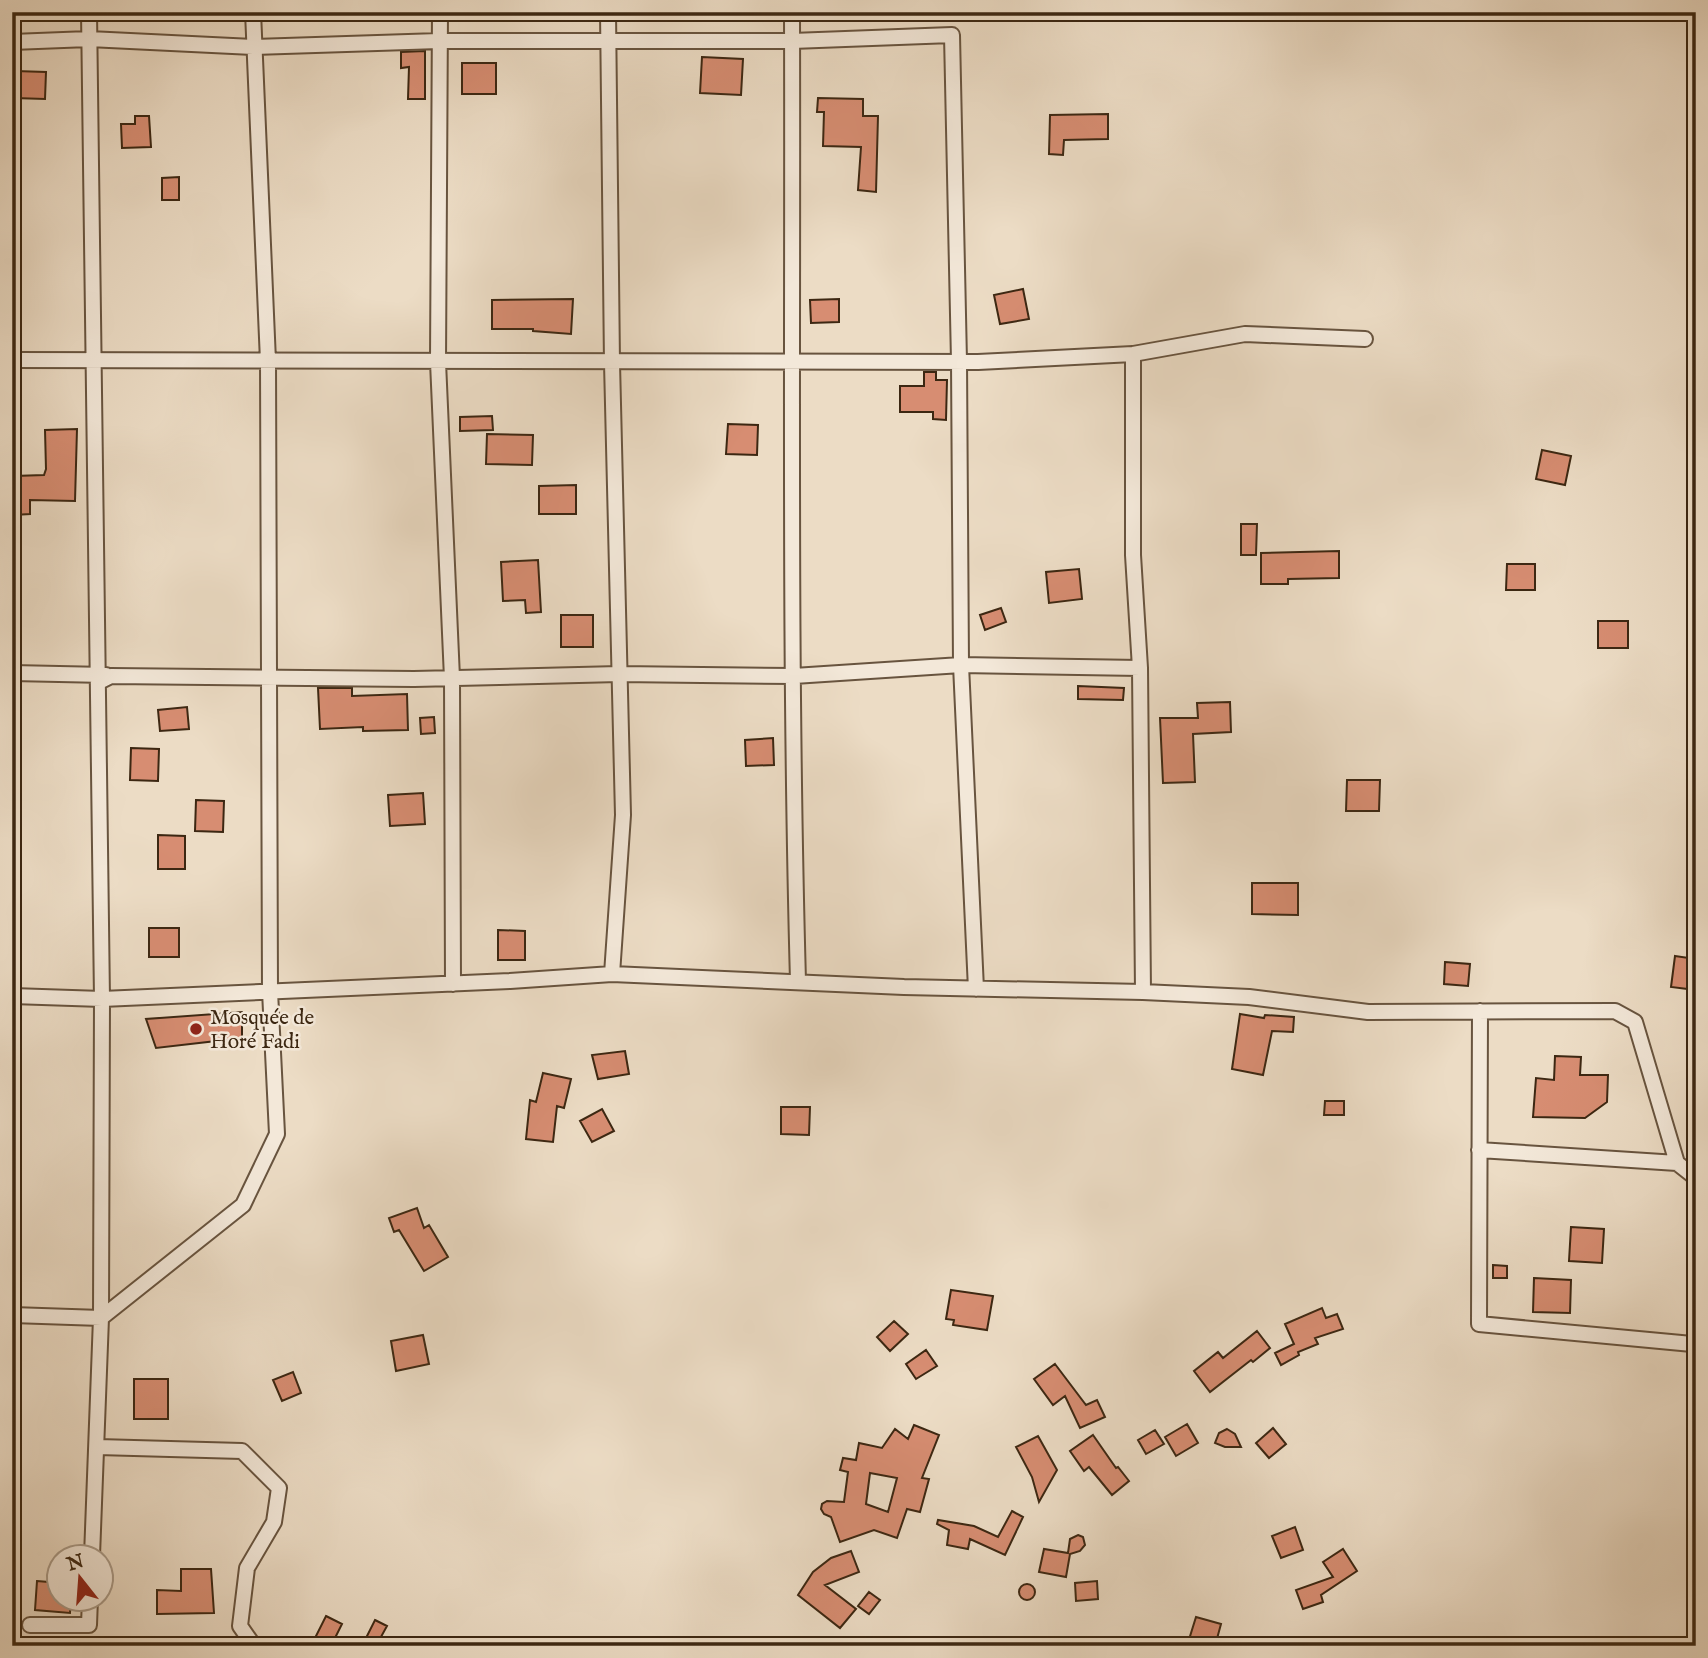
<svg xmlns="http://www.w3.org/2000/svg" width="1708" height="1658" viewBox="0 0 1708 1658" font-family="'IM FELL English',serif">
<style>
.building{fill:#d78d72;stroke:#3c2712;stroke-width:2;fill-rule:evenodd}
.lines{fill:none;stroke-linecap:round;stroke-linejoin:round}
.minor-casing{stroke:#68543f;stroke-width:18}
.minor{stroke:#f3e8d9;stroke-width:14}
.poi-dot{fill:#8f2418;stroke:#f3e8d9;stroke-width:2.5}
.labels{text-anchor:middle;stroke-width:5;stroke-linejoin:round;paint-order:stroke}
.poi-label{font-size:21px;fill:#3c2712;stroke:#f3e8d9;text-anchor:start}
</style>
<rect width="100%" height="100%" fill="#ecdcc5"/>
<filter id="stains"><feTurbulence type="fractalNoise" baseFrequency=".00286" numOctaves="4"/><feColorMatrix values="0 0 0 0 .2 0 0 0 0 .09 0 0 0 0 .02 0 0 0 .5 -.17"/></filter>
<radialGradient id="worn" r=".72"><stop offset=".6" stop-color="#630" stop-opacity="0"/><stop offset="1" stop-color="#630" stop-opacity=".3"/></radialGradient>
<!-- building -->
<path class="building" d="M425,51V99H408L409,67L401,68V52Z
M702,57L743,59L741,95L700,93Z
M462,63H496V94H462Z
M15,71L46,72L45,99L14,98Z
M818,98L863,99V116H878L876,192L858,190L861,147L823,146L824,112H817Z
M1108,114V139L1064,140L1063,155L1049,154L1050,115Z
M135,116H149L151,147L122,148L121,124H135Z
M179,177V200H162V178Z
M1023,289L1029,319L1000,324L994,295Z
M573,299L571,334L533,331V329H492V300Z
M839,299V322L811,323L810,300Z
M924,372H936V380H947L946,420L933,419V412H900V386H924Z
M492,416L493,430L460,431V417Z
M728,424L758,425L757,455L726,454Z
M77,429L75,501L30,500V514L14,515V476L44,475L46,469L45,430Z
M487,434L533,435L532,465L486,464Z
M1542,450L1571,456L1565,485L1536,479Z
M576,485V514H539V486Z
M1241,524H1257L1256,555H1241Z
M1339,551V578L1288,579V584H1261V553Z
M538,560L541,612L526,613L525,600L503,601L501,562Z
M1507,564H1535V590H1506Z
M1079,569L1082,599L1049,603L1046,572Z
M1001,608L1006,622L985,630L980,615Z
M561,615H593V647H561Z
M1598,621H1628V648H1598Z
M1078,686L1124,688L1123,700L1078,699Z
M318,688H352V696L407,694L408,730L363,731V727L320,729Z
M1230,702L1231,732L1193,734L1195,782L1163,783L1160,718H1198L1197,703Z
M187,707L189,729L160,731L158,710Z
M434,717L435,733L421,734L420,718Z
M773,738L774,765L746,766L745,740Z
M131,748L159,749L158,781L130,780Z
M1347,780H1380L1379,811H1346Z
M423,793L425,824L390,826L388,795Z
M196,800L224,801L223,832L195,831Z
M158,835L185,836V869H158Z
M1252,883H1298V915L1252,914Z
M149,928H179V957H149Z
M498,930L525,931V960H498Z
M1675,956L1696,959V990L1671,987Z
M1445,962L1470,964L1468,986L1444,984Z
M242,1012V1038L156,1048L146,1019Z
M1240,1014L1264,1018L1265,1015L1294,1017L1293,1032L1272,1031L1263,1075L1232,1069Z
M625,1051L629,1074L598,1079L592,1055Z
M1555,1056L1581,1057L1580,1075H1608L1607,1102L1585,1118L1533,1117L1536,1078L1554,1080Z
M543,1073L571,1079L564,1108L557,1106L553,1142L526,1139L530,1100L536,1102Z
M1325,1101H1344V1115H1324Z
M781,1107H810L809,1135L781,1134Z
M602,1109L614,1131L592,1142L580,1121Z
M417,1208L424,1228L429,1225L448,1257L424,1271L399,1230L394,1232L389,1218Z
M1571,1227L1604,1229L1602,1263L1569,1261Z
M1493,1265L1507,1266V1278H1493Z
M1534,1278L1571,1280L1570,1313L1533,1312Z
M951,1290L993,1296L987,1330L953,1325L954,1320L946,1319Z
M1322,1308L1326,1318L1337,1314L1343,1329L1315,1338L1318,1344L1298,1352L1299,1355L1281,1365L1275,1353L1294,1344L1285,1324Z
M894,1321L908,1334L890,1351L877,1337Z
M1257,1331L1270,1348L1253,1362L1251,1360L1210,1392L1194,1371L1218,1352L1223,1358Z
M423,1335L429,1364L396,1371L391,1341Z
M926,1350L937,1366L916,1379L906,1364Z
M1055,1364L1086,1405L1097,1400L1105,1417L1080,1428L1065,1396L1053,1405L1034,1379Z
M293,1372L301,1393L282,1401L273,1380Z
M134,1379H168V1419H134Z
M1187,1424L1198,1443L1176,1456L1165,1437Z
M914,1425L939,1435L922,1478L929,1479L920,1512L907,1509L897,1538L874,1530L840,1542L831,1517L824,1514L821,1509L822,1504L827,1501L844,1502L848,1472L840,1470L843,1458L856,1460L859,1443L882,1448L895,1429L908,1439ZM870,1473L897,1478L888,1512L866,1504Z
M1273,1428L1286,1444L1269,1458L1256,1443Z
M1227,1429L1235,1434L1241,1447H1225L1215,1443L1219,1433Z
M1155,1430L1164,1444L1146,1454L1138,1440Z
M1093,1435L1116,1468L1118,1467L1129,1481L1112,1495L1089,1467L1084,1471L1070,1451Z
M1038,1436L1057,1470L1039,1502L1032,1477L1016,1447Z
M1012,1511L1023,1517L1005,1555L970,1539L968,1549L947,1545L949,1530L937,1524L938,1520L974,1526L998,1537Z
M1295,1527L1303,1550L1281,1558L1272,1536Z
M1078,1535L1083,1537L1085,1545L1080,1551L1070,1554L1066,1577L1039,1572L1044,1549L1068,1553L1070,1539Z
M1343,1549L1357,1571L1321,1595L1323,1602L1303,1609L1296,1590L1333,1577L1323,1562Z
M851,1551L859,1572L825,1585L856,1609L840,1628L798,1595L813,1572L831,1558Z
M181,1569H211L214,1613L157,1614V1590L181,1591Z
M37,1581L60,1583V1599H71L70,1613L35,1610Z
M1097,1581L1098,1599L1076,1601L1075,1583Z
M1019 1592a8 8 0 1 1 16 0a8 8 0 1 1-16 0Z
M869,1592L880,1600L869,1614L858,1606Z
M326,1616L342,1624L331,1646H311Z
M1196,1617L1221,1624L1215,1646H1187Z
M375,1620L387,1626L376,1646H362Z"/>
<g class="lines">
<defs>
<path id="minor" d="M89,12L102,999L101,1318L92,1556
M440,12L438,362L452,678L453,984
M608,12L612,363L623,815L612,974
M792,12C793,335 789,658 798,981
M12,42L89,39L253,47L439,41H792L952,35L959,361L961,665L976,989
M12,360L978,362L1133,354L1245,334L1365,339
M1140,668L1143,992
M12,673L106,675
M99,682L111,676L414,679L619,674L794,676L961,665L1140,668L1133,555V354
M12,996L102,999L510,981L612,974L904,987L1143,992L1249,997L1368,1012L1615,1011L1635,1022L1677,1163L1696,1178
M1480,1011L1479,1324L1692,1344L1696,1342
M1479,1150L1677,1163
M12,1315L101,1318L243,1205L277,1134L270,991L268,361L253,12
M98,1447L242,1451L279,1488L274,1522L247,1568L240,1626L254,1646
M30,1625H89L90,1598"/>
</defs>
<!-- minor casing -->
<use href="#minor" class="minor-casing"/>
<!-- minor -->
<use href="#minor" class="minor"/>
</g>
<!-- markers -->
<circle class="poi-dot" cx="196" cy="1029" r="7"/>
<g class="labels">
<!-- poi labels -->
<g class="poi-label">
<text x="210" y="1024">Mosquée de<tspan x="210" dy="24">Horé Fadi</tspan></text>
</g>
</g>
<!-- margin -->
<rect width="1708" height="1658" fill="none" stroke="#ecdcc5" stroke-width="42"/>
<rect x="14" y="14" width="1680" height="1630" fill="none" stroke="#3c2712" stroke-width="3.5"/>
<rect x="21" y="21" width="1666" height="1616" fill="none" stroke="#3c2712" stroke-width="2"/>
<!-- north arrow -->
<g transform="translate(80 1578) rotate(343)"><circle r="33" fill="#f3e8d9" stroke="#aa9b89" stroke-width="2"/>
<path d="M0-5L12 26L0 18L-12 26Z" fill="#8f2418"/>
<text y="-10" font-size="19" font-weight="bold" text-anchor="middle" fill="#3c2712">N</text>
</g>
<rect width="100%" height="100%" filter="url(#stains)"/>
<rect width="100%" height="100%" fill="url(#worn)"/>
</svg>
